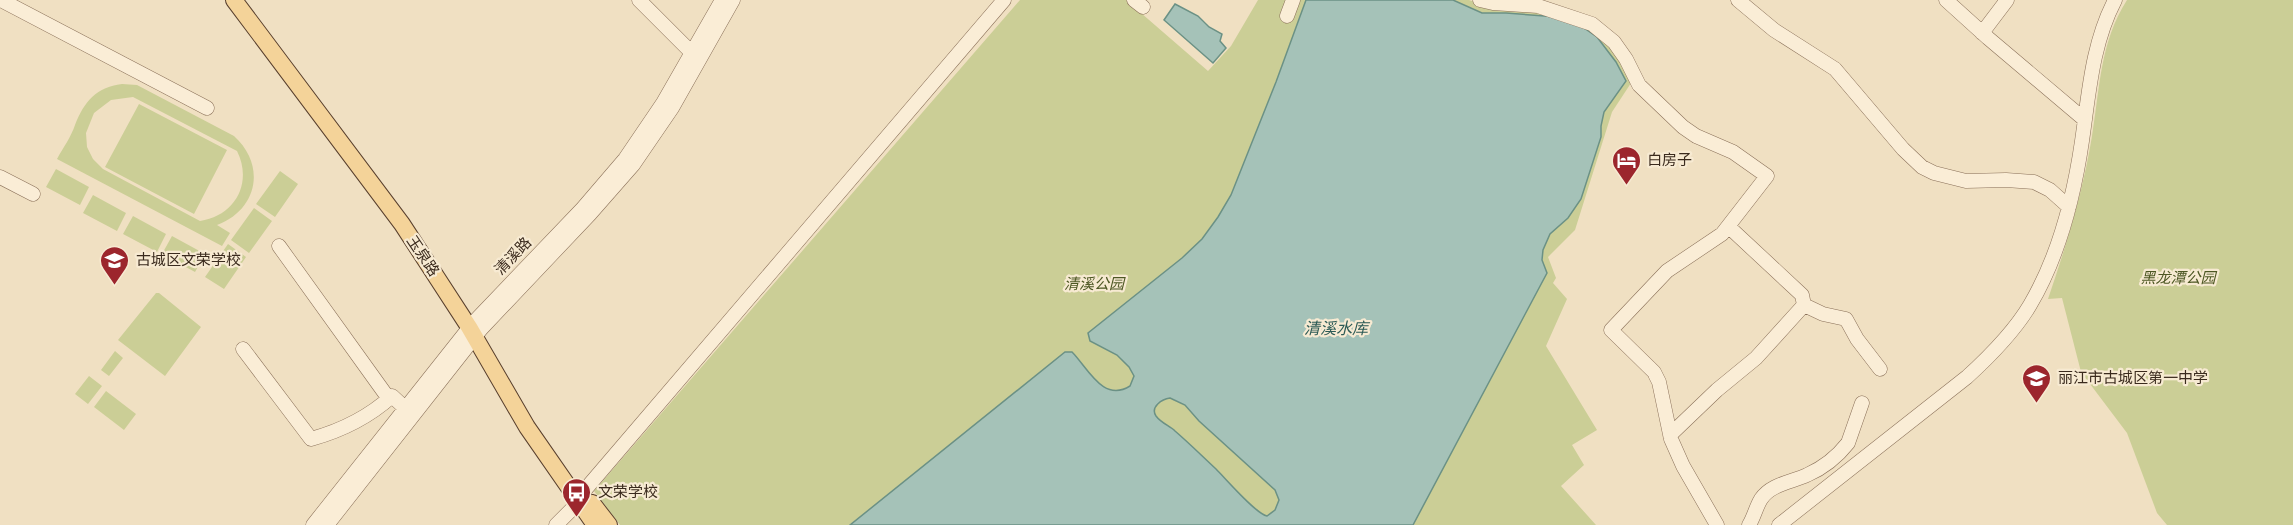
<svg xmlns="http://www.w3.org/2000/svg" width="2293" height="525" viewBox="0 0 2293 525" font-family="'Source Serif 4','Noto Sans SC',serif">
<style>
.green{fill:#cbce96;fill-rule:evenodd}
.water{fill:#a5c2b8;stroke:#6b9185;stroke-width:1.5;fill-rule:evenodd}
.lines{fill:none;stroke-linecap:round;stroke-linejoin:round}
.minor-casing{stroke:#8a7059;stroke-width:15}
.major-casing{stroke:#583f2d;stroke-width:18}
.minor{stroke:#faedd6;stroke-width:14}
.major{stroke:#f4d399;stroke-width:16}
.labels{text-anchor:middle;stroke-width:4.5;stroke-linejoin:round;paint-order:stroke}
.poi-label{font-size:15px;fill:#3a2a1d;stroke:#f7ead2;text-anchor:start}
.street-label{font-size:15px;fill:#3a2a1d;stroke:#f7ead2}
.park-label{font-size:15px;font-style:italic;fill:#4d5723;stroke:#f7ead2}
.water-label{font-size:16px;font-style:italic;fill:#2c5a55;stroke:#f7ead2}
</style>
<rect width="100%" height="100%" fill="#f0e0c2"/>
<!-- green -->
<path class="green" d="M1020,0H1126L1208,71L1231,46L1258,0H1469L1478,3L1548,12L1573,19L1606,40L1633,80L1612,112L1575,230L1548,257L1556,278L1553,283L1567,299L1546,346L1597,430L1572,445L1584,465L1561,486L1596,525H620L594,491Z
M2127,0H2293V525H2167L2157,513L2127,433L2081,372L2062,298L2048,299C2066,246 2083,192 2092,136C2100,88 2100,42 2127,0Z
M122,84L137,85L234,136C267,166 257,210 217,225L230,233L222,246L57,159C63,148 71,137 75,125C84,102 96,87 122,84ZM133,97L237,151C253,183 235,216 200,221L103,169L93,159L87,147L86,133L94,113L111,100Z
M139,104L227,150L194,214L105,167Z
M56,169L89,187L80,205L46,187Z
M280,171L298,184L275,217L256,204Z
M93,195L126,213L117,231L83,213Z
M254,208L272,221L249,253L231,240Z
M133,216L166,234L157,252L123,234Z
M172,236L205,254L195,272L162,254Z
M228,244L246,257L224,289L205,277Z
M156,293H159L201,327L165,376L118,340Z
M115,351L123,358L109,376L101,370Z
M89,376L102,386L88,404L75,394Z
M106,391L136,414L124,430L94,407Z"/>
<!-- water -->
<path class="water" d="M1306,0H1453L1482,13H1506L1558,17L1584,28L1597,37L1616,62L1626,81L1604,112L1601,126V137L1581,199L1568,218L1550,234L1543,250L1542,260L1547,273L1413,525H850L1065,352H1072C1088,368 1103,403 1130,386L1134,376L1129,367L1117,355L1090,341L1088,333L1182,258L1202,239L1218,217L1231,195L1276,82ZM1170,398L1185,405L1199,421L1275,490L1279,500L1275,510L1267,516C1256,514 1226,479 1216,469C1202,456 1189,443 1175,431C1170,426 1161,423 1156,416C1150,407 1162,399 1170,398Z
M1175,4L1198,16L1209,27L1222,34L1220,41L1226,48L1213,63L1164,20Z"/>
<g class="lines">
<defs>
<path id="minor" d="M1,0L207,108
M639,0L692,53
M1134,0L1143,7
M1480,0L1493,3L1538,6L1592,24L1614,42L1626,59L1639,85L1683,127L1696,136L1733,152L1767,176L1722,234L1667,271L1611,330L1654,372L1659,382L1671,439L1683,466L1717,525
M1738,0L1774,30L1835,69L1903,149L1922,167L1934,173L1966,181L2006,180L2034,182L2050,190L2069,207
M1946,0L1988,38L2085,120
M1287,16L1293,0
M1982,33L2007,0
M0,177L33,194
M1729,227L1802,295L1804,305L1823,314L1846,319L1857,339L1880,369
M279,246L389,399
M243,349L311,439C340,431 370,416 392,396L405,408
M1670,435L1717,390L1756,358L1804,305
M584,491L1004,0
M313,525L473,323L583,208L625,159L663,103L722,0
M327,525L481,329L590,214L633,165L672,108L733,0
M556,525L578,503
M1749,525C1754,517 1756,507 1761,499C1771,484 1792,482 1807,475C1823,468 1837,457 1848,443L1862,403
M1779,525L1967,377C1990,356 2014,332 2030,305C2059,256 2074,196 2082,141C2089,93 2092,44 2115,0"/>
<path id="major" d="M234,0L402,224L469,327L527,427L595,525
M592,503L609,525"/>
</defs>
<!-- minor casing -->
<use href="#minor" class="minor-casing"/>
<!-- major casing -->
<use href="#major" class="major-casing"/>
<!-- minor -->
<use href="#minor" class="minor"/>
<!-- major -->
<use href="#major" class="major"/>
</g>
<!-- icons -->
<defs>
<symbol id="hotel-pin" viewBox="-11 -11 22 30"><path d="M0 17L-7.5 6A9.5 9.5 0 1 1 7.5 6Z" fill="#9c262d" stroke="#f7ead2"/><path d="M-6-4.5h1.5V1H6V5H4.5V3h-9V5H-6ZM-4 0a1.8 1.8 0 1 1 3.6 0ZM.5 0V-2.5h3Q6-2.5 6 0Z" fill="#fff"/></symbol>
<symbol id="school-pin" viewBox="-11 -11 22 30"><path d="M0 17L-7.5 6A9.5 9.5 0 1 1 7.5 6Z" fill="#9c262d" stroke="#f7ead2"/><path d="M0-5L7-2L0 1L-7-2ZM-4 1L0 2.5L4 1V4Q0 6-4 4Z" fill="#fff"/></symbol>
<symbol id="bus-pin" viewBox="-11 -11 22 30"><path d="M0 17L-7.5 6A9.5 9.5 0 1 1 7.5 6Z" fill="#9c262d" stroke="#f7ead2"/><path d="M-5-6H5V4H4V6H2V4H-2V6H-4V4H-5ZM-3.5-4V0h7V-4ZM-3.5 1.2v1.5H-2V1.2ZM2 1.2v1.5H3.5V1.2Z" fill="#fff"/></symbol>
</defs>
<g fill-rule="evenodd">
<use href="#hotel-pin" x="1610" y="144" width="33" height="45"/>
<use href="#school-pin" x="98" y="244" width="33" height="45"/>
<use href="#school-pin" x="2020" y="362" width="33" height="45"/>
<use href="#bus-pin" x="560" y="476" width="33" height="45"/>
</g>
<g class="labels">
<!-- poi labels -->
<g class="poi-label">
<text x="1647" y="165">白房子</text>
<text x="136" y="265">古城区文荣学校</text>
<text x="2058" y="383">丽江市古城区第一中学</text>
<text x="598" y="497">文荣学校</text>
</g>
<!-- street labels -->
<g class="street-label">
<text transform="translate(423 256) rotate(56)" y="5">玉泉路</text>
<text transform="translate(513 256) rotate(-46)" y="5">清溪路</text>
</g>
<!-- park labels -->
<g class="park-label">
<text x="2178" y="283">黑龙潭公园</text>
<text x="1094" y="289">清溪公园</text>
</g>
<!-- water labels -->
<g class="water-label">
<text x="1336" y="334">清溪水库</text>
</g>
</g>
</svg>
